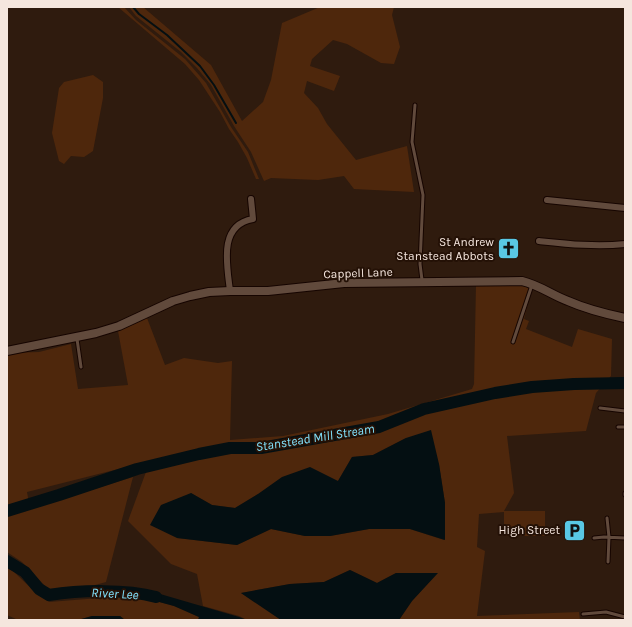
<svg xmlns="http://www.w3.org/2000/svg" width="632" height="627" viewBox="0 0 632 627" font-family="Karla,sans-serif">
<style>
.green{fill:#4e270c;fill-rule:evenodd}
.water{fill:#040f12}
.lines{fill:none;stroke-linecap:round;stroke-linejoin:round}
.stream{stroke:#040f12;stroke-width:2}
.river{stroke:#040f12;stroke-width:12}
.lane-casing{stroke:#160500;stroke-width:5}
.street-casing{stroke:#160500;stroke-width:8}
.secondary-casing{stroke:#160500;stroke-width:10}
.lane{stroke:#614a3c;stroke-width:3}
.street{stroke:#614a3c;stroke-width:6}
.secondary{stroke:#614a3c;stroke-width:8}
.labels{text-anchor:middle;stroke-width:4;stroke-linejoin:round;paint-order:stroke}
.poi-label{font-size:12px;fill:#f5e6de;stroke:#241106;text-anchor:end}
.street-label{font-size:12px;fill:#f5e6de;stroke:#241106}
.water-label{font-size:13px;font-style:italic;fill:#82e3fd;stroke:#241106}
</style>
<rect width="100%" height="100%" fill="#2f1b0e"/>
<!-- green -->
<path class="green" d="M118,7H124L136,20L185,59L206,83L231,127L248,152L259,179H256L247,158L238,142L229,129L220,112L199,80L185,64Z
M129,7H143L211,65L242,121L263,102L271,80L282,23L320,7H394L392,15L400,47L394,64L381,63L347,44L333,40L312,59L310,66L340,76L334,91L307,81L304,93L318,108L327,124L356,160L407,146L414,192L354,189L344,176L318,180L271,178L264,181L251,152L234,126L211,85L197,68L181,52L136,16Z
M93,75L103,82V98L93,151L84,157L71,156L64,164L59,161L52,133L59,88L64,82Z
M476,284L518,285L532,289L524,319L529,321L526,329L572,347L578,329L612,339L611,376L596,393L586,431L507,436L514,493L504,511H545V536H504V512L479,514L477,547L485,551L477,616L579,612L580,620H399L412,601L437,573H396L377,583L350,570L324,582L290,584L241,593L281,620H247L239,616L203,606L197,574L171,564L128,521L150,461L27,492L30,509L133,477L106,582L88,587L48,589L22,562L7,552V353L39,352L71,344L78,389L128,385L118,331L147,318L165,365L184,358L218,363L232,361L230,440L283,436L388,414L472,389L474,384ZM406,438L439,464L445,503L444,540L410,529H369L330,536H305L271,529L237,545L177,538L191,493L212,505L235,508L258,494L338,481L352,457L373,455Z
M7,568L13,571L37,594L49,602L112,597H141L174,606L199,617L198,620H125L120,616H92L78,620H18L7,615Z"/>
<!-- water -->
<path class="water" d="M431,430L439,464L445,503V540L410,529H369L330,536H305L271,529L237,545L177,538L150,525L161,505L191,493L212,505L235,508L258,494L282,477L310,467L338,481L352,457L373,455L406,438Z
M350,570L377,583L396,573H438L412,601L399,620H281L241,593L290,584L324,582Z
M143,589L239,617L247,620H198L199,617L174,606L141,597Z
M92,616H120L125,620H78Z"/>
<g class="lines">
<!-- stream -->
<path class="stream" d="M133,7L139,14L167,35L200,66L214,85L236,123"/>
<!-- river -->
<path class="river" d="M7,511L59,495L137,469L199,454L230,448H261L379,427L424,409L495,393L532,387L574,384L625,383
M7,561L25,572L39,589L49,595C80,590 126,589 156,597"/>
<defs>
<path id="lane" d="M415,105L412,142L423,195L420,264L422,280
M77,339L81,367
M513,342L532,285
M600,408L625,411
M618,427H625
M625,493V495
M607,518L609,537L608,562
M594,538L604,537L625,538
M583,614L606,612L625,617"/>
<path id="street" d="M547,200L625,208
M539,241C568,244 596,247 625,244
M230,291C227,265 218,225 253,219L251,199"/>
<path id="secondary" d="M7,351L96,333L119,326L173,301L190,296L209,292L230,291H268L344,283L522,281C539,285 552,295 568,301C586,309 606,314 625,318"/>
</defs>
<!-- lane casing -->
<use href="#lane" class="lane-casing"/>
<!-- street casing -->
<use href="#street" class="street-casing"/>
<!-- secondary casing -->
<use href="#secondary" class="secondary-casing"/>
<!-- lane -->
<use href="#lane" class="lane"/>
<!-- street -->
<use href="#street" class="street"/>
<!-- secondary -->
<use href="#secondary" class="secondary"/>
</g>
<!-- icons -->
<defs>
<symbol id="church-square" viewBox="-11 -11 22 22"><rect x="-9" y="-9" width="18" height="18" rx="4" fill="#59c8e5" stroke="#241106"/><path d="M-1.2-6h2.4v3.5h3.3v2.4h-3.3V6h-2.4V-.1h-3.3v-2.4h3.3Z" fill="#111"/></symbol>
<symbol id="parking-square" viewBox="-11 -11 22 22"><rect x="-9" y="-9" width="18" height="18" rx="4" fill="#59c8e5" stroke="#241106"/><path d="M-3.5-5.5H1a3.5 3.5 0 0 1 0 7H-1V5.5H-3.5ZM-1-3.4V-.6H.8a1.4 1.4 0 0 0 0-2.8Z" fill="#111"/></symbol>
</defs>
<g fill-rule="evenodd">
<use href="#church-square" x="496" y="236" width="25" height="25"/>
<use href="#parking-square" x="562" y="518" width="25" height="25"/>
</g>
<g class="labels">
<!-- poi labels -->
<g class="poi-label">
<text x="494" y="246">St Andrew<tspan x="494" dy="14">Stanstead Abbots</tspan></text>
<text x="560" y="534">High Street</text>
</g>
<!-- street labels -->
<g class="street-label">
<text transform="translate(358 273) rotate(-2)" y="4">Cappell Lane</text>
</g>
<!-- water labels -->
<g class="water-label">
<text transform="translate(315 437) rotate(-9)" y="5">Stanstead Mill Stream</text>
<text transform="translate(115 593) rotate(3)" y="5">River Lee</text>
</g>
</g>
<!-- border -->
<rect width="632" height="627" fill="none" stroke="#f5e6de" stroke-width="16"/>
</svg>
